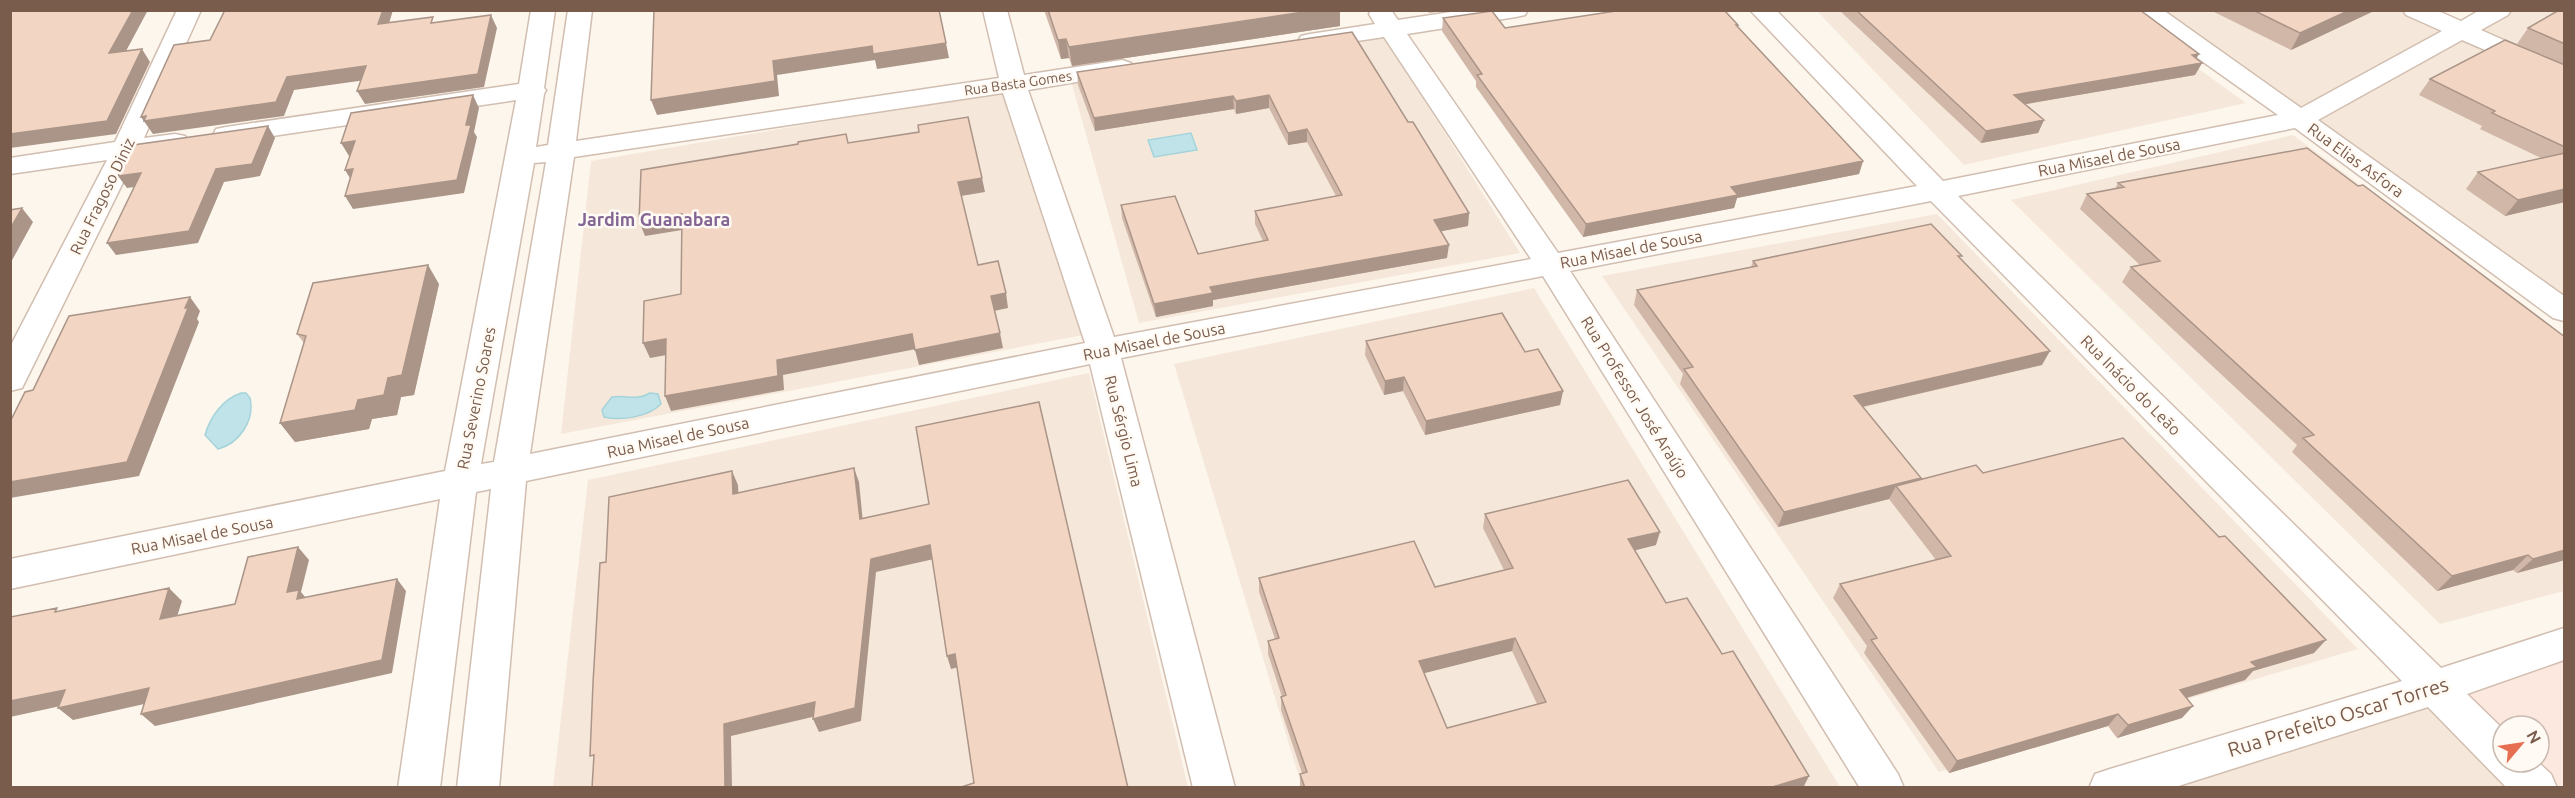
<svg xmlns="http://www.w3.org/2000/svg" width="2575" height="798" viewBox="0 0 2575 798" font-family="Ubuntu,sans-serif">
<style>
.residential{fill:#f5e8da}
.commercial{fill:#fde8e0}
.water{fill:#bfe3e8;stroke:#a5d3da;stroke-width:1.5}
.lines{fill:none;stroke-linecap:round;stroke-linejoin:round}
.minor-casing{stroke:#d1beb0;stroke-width:3}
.minor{fill:#fff;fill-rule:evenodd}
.wall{fill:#d1b7a8;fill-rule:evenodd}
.shaded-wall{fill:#aa9588}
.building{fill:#f3d5c3;stroke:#aa9588;stroke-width:1.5;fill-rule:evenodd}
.labels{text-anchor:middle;stroke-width:5;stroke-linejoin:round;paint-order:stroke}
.far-street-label{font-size:14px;fill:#7a5c4d;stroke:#fffaf3}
.street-label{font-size:16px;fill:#7a5c4d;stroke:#fffaf3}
.neighbourhood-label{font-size:18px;font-weight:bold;fill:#846695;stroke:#fffaf3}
.near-street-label{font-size:20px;fill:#7a5c4d;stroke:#fffaf3}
</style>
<rect width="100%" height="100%" fill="#fdf6ec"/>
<!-- residential -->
<path class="residential" d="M1817,11H2118L2246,103L1964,165Z
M2141,11H2415L2463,31L2501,11H2564V318Z
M1382,32L1520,253L1139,323L1071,81Z
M1017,89L1089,334L561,434L591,161Z
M2293,135L2564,337V591L2440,624L2011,200Z
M1937,214L2358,649L1939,772L1602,276Z
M1534,288L1840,787H1302L1174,364Z
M1089,373L1188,787L553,788L588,480Z
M2440,679L2503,762L2548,787L2101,788Z"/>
<!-- commercial -->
<path class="commercial" d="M2564,641V787H2549L2523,762H2539V726H2503V742L2440,679Z"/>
<!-- water -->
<path class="water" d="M1191,133L1197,150L1154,157L1148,140Z
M241,393H246L250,398C255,420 240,443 218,449L205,435C210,417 223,399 241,393Z
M650,393L658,394L661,404C648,417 622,421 604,417L602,410L612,397C627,395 637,401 650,393Z"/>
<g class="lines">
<defs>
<path id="minor" d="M177,10H201L144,138L175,134L185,136L189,142L185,148L136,156L26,380L22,388L10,391V347L107,160L10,174V158L115,142Z
M531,10H555L544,88L546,90L544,94L536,147L548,145L568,10H592L576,141L999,78L983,10H1007L1024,75L1122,60L1131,63L1135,68L1131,73L1028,90L1114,337L1531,259L1384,37L1310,48L1301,46L1298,41L1301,36L1310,34L1375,24L1369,14L1371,10H1391L1398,20L1464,10H1528L1525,15L1516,17L1407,34L1558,253L1917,186L1750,10H1776L1943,181L2278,115L2137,15L2134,10H2163L2301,108L2442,31L2406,15L2403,10H2436L2461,21L2480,10H2511L2508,15L2481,30L2564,67V84L2462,40L2318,120L2564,296V321L2553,318L2295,128L1958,196L2441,668L2564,628V660L2467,694L2503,729V762H2538L2551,774L2557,788H2507L2428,707L2172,788H2089L2095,774L2110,769L2402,681L1931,201L1570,271L1898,774L1904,788H1860L1543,276L1121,358L1235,788H1193L1090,364L526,481L499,788H457L491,489L476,492L440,788H398L440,499L10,589V559L445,471L516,100L226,143L216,141L213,135L216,129L226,127L519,84ZM1003,93L1085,343L530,454L574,157ZM546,162L494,462L481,464L534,163Z"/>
</defs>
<!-- minor casing -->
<use href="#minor" class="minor-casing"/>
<!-- minor -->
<use href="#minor" class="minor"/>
</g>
<!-- wall -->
<path class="wall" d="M1044,10H1340V26L1072,66L1069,58L1061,59Z
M1427,10H1452L1429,13Z
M1602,10H1724L1738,25V27L1863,161L1859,174L1737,198L1734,208L1583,237L1476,87V81L1442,31L1443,18L1505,28L1604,13Z
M1839,10H2140L2199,54L2196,58L2202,63L2195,75L2025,104L2044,120L2038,133L1981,143Z
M2210,10H2376L2291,50Z
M2565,10V65L2517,44L2528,28Z
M1352,32L1408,122L1469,213L1468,226L1441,231L1447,258L1213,300V306L1156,317L1122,218L1121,205L1198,254L1263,241L1255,224V211L1336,196L1307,142L1288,145L1269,108L1236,114L1234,109L1095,131L1078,85L1077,72Z
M2565,65V202L2505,216L2466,189L2478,172L2541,158L2480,129L2482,126L2419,95L2430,79Z
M2118,183L2358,186L2565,337V560L2517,573L2513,570L2437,591L2292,452L2297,445L2122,282L2131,267L2140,265L2080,209L2087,194L2115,189Z
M1960,259L2042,365L1863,407L1921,478V479L1983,473L2314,653L2253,671L2245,680L2187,698L2182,718L2117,738L2108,726L1949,773L1864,653L1867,646L1833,598L1840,584L1936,560L1889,499L1778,527L1680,384L1683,374L1634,305L1637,290L1751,267L1753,261Z
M439,284L414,395L401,397L397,415L372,419L369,429L295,442L280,423L304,343L297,334Z
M1366,341L1525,352L1563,391L1560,405L1425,435L1403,391L1384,395L1365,355Z
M1485,514L1656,545L1635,550L1666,603L1803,788H1300V774L1302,773L1281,710V697H1282L1268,654V641L1275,639L1259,592V578L1435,587L1504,570L1483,528ZM1512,651L1537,704L1447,728L1424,673Z"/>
<!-- shaded-wall -->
<path class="shaded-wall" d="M133,10H148L118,66L109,53Z
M383,10H393L385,37L378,24Z
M1317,10H1340V26L1072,66L1069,47Z
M2350,10H2376L2291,50L2300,33Z
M491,15L497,28L484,87L365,104L357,91Z
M1066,39L1069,58L1061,59L1058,40Z
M946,43L949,58L877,69L875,60L777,75L779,96L657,115L651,100L773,61L872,46Z
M142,49L150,62L116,134L10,148V134Z
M2199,54L2193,64L2202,63L2195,75L2009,107L2014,95Z
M366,66L373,79L294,90L284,116L153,134L141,117L146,116L287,77Z
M473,95L479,108L474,132L477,137L464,193L353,209L345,196L466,125Z
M1269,95V108L1236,114V101Z
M1233,96L1234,109L1095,131L1094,118Z
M2044,120L2038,133L1981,143L1986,131Z
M268,126L275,138L260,176L224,182L198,243L116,255L107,243L216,169Z
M1307,129V142L1288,145V133Z
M355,141L362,154L349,156L341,143Z
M1863,161L1859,174L1737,198L1734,208L1583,237L1586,224L1731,187Z
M353,169V183L345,170Z
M141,173L150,185L127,188L118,176Z
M982,178L985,192L961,196L958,182Z
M2565,189V202L2505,216L2518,200Z
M22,208L33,222L10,264V229Z
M1469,213L1468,226L1433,233L1434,220Z
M682,214L688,229L645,236L639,221Z
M1449,245L1447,258L1213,300V306L1156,317L1154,304L1210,287Z
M428,265L439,284L414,395L401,397L397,415L372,419L369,429L295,442L280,423L358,400L388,378Z
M1006,293L1008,308L994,311L991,296Z
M190,297L200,311L197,319L199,322L139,476L10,498V482L185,308Z
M1000,333L1003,348L919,365L915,350Z
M912,334L916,349L783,375L784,390L671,411L665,396L777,360Z
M666,339L672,354L650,358L643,343Z
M2050,351L2042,365L1848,410L1854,396Z
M1404,377L1403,391L1384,395L1385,381Z
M1563,391L1560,405L1425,435L1426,421Z
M854,468L859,482L864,533L860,519Z
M732,471L738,485L739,508L733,494Z
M1921,478L1914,493L1896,486L1889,499L1778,527L1784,512Z
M1660,532L1656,545L1625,553L1628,539Z
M930,545L934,559L876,572L861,721L819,732L813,719L871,559Z
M298,547L309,560L301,592L310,603L308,612L287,592Z
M2565,550V560L2517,573L2533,559Z
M2528,555L2513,570L2437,591L2452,576Z
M397,579L406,591L392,673L155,726L141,714Z
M169,588L182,601L172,632L160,619Z
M1515,638L1512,651L1417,675L1419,661Z
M2326,640L2314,653L2253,671L2245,680L2169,703L2180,690L2251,662Z
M955,654L959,667L951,669L947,656Z
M149,688L162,700L73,720L58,708Z
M65,690L79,702L10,717V701Z
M815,702L821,715L731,736L732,788H725L724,724Z
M2193,706L2182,718L2117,738L2128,725Z
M2118,714L2108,726L1949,773L1957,761Z
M1809,776L1803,788H1769Z"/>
<!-- building -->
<path class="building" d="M10,10H133L109,53L142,49L107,121L10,134Z
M225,10H383L378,24L433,17L431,23L491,15L478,74L357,91L366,66L287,77L276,102L144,121L146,116L141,117L174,45L210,40Z
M654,10H939L946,43L873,54L872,46L773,61L775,81L651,100Z
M1048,10H1317L1069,47L1066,39L1058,40Z
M1615,10H1724L1738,25H1736L1863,161L1731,187L1738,195L1586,224L1477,75L1482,74L1443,18L1492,11L1505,28L1616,11Z
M1856,10H2140L2199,54L2192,55L2202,63L2014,95L2044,120L1986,131Z
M2253,10H2350L2300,33Z
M2559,10H2565V44L2528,28Z
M1352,32L1408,122H1413L1469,213L1434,220L1449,245L1210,287L1213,293L1154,304L1121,205L1175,196L1198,254L1268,240L1255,211L1342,195L1307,129L1288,133L1269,95L1236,101L1233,96L1094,118L1077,72Z
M2505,40L2565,65V147L2492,113L2495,111L2430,79Z
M473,95L466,125H471L457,180L345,196L353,169L345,170L355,141L341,143L351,113Z
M968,117L982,178L958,182L978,265L998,261L1006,293L991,296L1000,333L915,350L912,334L777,360L778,376L665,396L666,339L643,343L644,301L681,294L682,214L639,221L641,170L798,144V142L846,134L848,143L919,132L918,125Z
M268,126L252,164L216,169L189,231L107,243L141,173L118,176L133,145Z
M2307,148L2358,186L2363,185L2565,337V550L2533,559L2528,555L2452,576L2303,438L2314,435L2131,267L2160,261L2087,194L2124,187L2118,183Z
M2565,153V189L2518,200L2478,172Z
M22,208L10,229V210Z
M1931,224L1962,256H1958L2050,351L1854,396L1921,478L1784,512L1684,369L1693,367L1637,290L1757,266L1753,261Z
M428,265L402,375L388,378L384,395L358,400L355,410L280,423L306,336L297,334L313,283Z
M190,297L185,308H188L127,462L10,482V422L25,392L33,390L69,316Z
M1502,313L1525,352L1538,349L1563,391L1426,421L1404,377L1385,381L1366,341Z
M1039,402L1128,788H958L974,783L955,654L947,656L930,545L871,559L855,708L813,719L815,702L724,724L725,788H592L594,755L590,756L593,683L600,563L606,562L609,497L732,471L733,494L854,468L860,519L929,504L916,427Z
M2123,438L2219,537L2225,536L2326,640L2251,662L2257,667L2180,690L2193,706L2128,725L2118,714L1957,761L1871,640L1877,638L1840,584L1951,556L1896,486L1976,465L1983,473Z
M1628,480L1660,532L1628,539L1666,603L1687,598L1722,654L1733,651L1809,776L1769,788H1305L1300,774L1307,772L1281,697L1286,695L1268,641L1279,638L1259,578L1414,541L1435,587L1513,568L1485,514ZM1515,638L1546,702L1447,728L1419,661Z
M298,547L287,592L299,590L297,599L397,579L382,660L141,714L149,688L58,708L65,690L10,701V617L57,608L55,612L169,588L160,619L235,604L248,557Z"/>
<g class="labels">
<!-- far-street labels -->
<g class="far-street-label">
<text transform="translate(1018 83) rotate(-8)" y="5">Rua Basta Gomes</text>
</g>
<!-- street labels -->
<g class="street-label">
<text transform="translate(2109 157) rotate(-11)" y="6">Rua Misael de Sousa</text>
<text transform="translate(2356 160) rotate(36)" y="6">Rua Elias Asfora</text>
<text transform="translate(102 196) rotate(-64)" y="6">Rua Fragoso Diniz</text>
<text transform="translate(1631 249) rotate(-11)" y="6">Rua Misael de Sousa</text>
<text transform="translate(1154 341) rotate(-11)" y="6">Rua Misael de Sousa</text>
<text transform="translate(2131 385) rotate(45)" y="6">Rua Inácio do Leão</text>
<text transform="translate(1635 397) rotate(58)" y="6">Rua Professor José Araújo</text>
<text transform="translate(476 398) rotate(-79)" y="6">Rua Severino Soares</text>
<text transform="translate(1124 431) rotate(76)" y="6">Rua Sérgio Lima</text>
<text transform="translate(678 437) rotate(-12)" y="6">Rua Misael de Sousa</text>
<text transform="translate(202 535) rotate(-11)" y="6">Rua Misael de Sousa</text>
</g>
<!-- neighbourhood labels -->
<g class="neighbourhood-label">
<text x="654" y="226">Jardim Guanabara</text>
</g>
<!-- near-street labels -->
<g class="near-street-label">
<text transform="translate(2338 717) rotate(-17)" y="7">Rua Prefeito Oscar Torres</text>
</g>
</g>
<!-- border -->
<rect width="2575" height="798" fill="none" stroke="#7a5c4d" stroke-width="24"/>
<!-- north arrow -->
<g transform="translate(2521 744) rotate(61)"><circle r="28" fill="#fffaf3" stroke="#cabbb1" stroke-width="1.5"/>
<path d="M0-4.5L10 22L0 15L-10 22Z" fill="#e76f51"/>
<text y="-9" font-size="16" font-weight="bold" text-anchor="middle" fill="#7a5c4d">N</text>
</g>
</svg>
